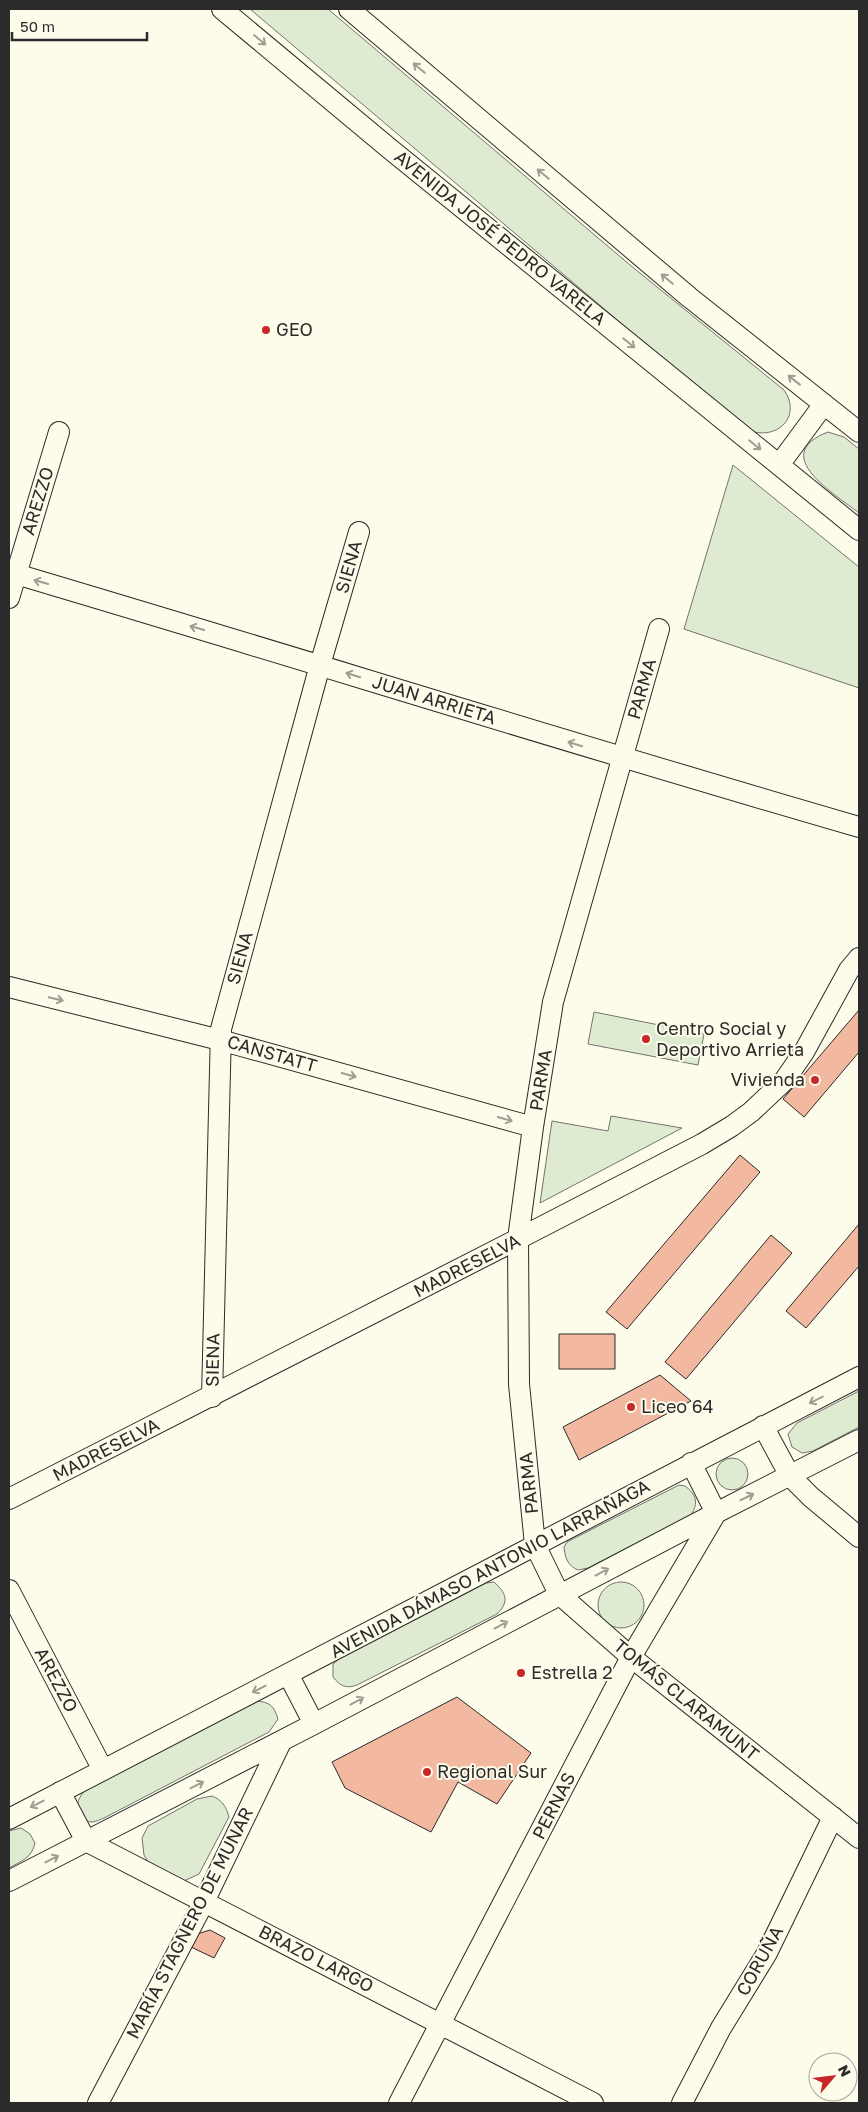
<svg xmlns="http://www.w3.org/2000/svg" width="868" height="2112" viewBox="0 0 868 2112" font-family="'Golos Text',sans-serif">
<style>
.green{fill:#deebd1;stroke:#74746e}
.building{fill:#f2b8a0;stroke:#2b2b2b}
.lines{fill:none;stroke-linecap:round;stroke-linejoin:round}
.minor-casing{stroke:#2b2b2b;stroke-width:22}
.minor{stroke:#fdfbea;stroke-width:20}
.oneway{stroke:#9e9d94}
.poi-dot{fill:#c62828;stroke:#fdfbea;stroke-width:2}
.labels{text-anchor:middle;stroke-width:4;stroke-linejoin:round;paint-order:stroke}
.street-label{font-size:18px;fill:#2b2b2b;stroke:#fdfbea}
.poi-label{font-size:18px;fill:#2b2b2b;stroke:#fdfbea;text-anchor:start}
</style>
<rect width="100%" height="100%" fill="#fdfbea"/>
<!-- green -->
<path class="green" d="M250,9H328L630,265L784,390C801,414 781,438 754,432L622,324Z
M828,432L844,437L859,449V513C835,494 768,455 828,432Z
M733,465L859,567V688L684,629Z
M594,1012L704,1034L698,1065L588,1044Z
M611,1116L682,1128L540,1203L552,1121L608,1131Z
M859,1391V1427L813,1451L802,1453L792,1447L788,1434L797,1423Z
M716 1474a16 16 0 1 1 32 0a16 16 0 1 1-32 0Z
M679,1485L685,1486C696,1494 699,1503 691,1515L588,1568L578,1570C568,1566 565,1558 564,1547L567,1542Z
M598 1605a23 23 0 1 1 46 0a23 23 0 1 1-46 0Z
M494,1582C506,1593 510,1601 497,1614L357,1685C346,1689 340,1686 333,1677V1664L340,1658L486,1583Z
M256,1701C270,1702 274,1706 278,1719L269,1732L104,1818C101,1819 96,1822 92,1822C72,1821 74,1799 87,1789Z
M212,1796C222,1800 226,1806 229,1817L199,1874L184,1881L176,1879L148,1862L144,1855L142,1838L148,1826L197,1799Z
M21,1828L30,1834L35,1843C32,1858 21,1861 9,1868V1831Z"/>
<!-- building -->
<path class="building" d="M859,1010V1052L804,1117L783,1099Z
M740,1155L760,1172L627,1329L606,1312Z
M859,1224V1266L806,1328L786,1311Z
M771,1235L792,1253L686,1379L665,1362Z
M559,1334H615V1369H559Z
M660,1375L691,1401L579,1460L563,1427Z
M457,1697L531,1753L497,1804L458,1782L431,1832L345,1788L332,1762Z
M210,1930L225,1938L214,1958L191,1947L197,1934Z"/>
<g class="lines">
<defs>
<path id="minor" d="M222,9L390,149L859,530
M349,9L689,297L859,432
M779,465L824,404
M9,572C293,656 575,745 859,827
M9,598L59,432
M659,629L553,1002L533,1127L518,1239L519,1384L535,1545L559,1594L631,1657L859,1838
M9,987L220,1040L533,1127
M212,1397L221,1029L320,665L359,532
M763,1426L790,1476L811,1497L859,1537
M9,1499L518,1239L702,1144L732,1126L751,1112L784,1081L804,1052L849,970L859,958
M9,1590L103,1770
M288,1674L314,1724
M60,1792L86,1841L593,2103
M9,1819L859,1377
M9,1881L314,1724L716,1513L859,1440
M98,2103L204,1902L281,1742
M399,2103L631,1657L716,1513L691,1463
M682,2103L721,2028L767,1953L833,1817"/>
</defs>
<!-- minor casing -->
<use href="#minor" class="minor-casing"/>
<!-- minor -->
<use href="#minor" class="minor"/>
</g>
<!-- one-way arrows -->
<defs><path id="oneway-shaft" d="M-6 0H5M1.5-3L5.5 0L1.5 3" fill="none" stroke-width="1.6" stroke-linecap="round" stroke-linejoin="round" transform="scale(1.25)"/></defs>
<g class="oneway">
<use href="#oneway-shaft" transform="translate(260 40) rotate(40)"/>
<use href="#oneway-shaft" transform="translate(419 68) rotate(-140)"/>
<use href="#oneway-shaft" transform="translate(543 174) rotate(-140)"/>
<use href="#oneway-shaft" transform="translate(667 279) rotate(-140)"/>
<use href="#oneway-shaft" transform="translate(629 343) rotate(39)"/>
<use href="#oneway-shaft" transform="translate(794 380) rotate(-142)"/>
<use href="#oneway-shaft" transform="translate(755 445) rotate(39)"/>
<use href="#oneway-shaft" transform="translate(41 582) rotate(-164)"/>
<use href="#oneway-shaft" transform="translate(197 628) rotate(-164)"/>
<use href="#oneway-shaft" transform="translate(353 675) rotate(-163)"/>
<use href="#oneway-shaft" transform="translate(575 744) rotate(-163)"/>
<use href="#oneway-shaft" transform="translate(56 999) rotate(14)"/>
<use href="#oneway-shaft" transform="translate(349 1075) rotate(16)"/>
<use href="#oneway-shaft" transform="translate(505 1119) rotate(16)"/>
<use href="#oneway-shaft" transform="translate(816 1400) rotate(153)"/>
<use href="#oneway-shaft" transform="translate(747 1497) rotate(-26)"/>
<use href="#oneway-shaft" transform="translate(602 1572) rotate(-28)"/>
<use href="#oneway-shaft" transform="translate(501 1625) rotate(-28)"/>
<use href="#oneway-shaft" transform="translate(259 1689) rotate(153)"/>
<use href="#oneway-shaft" transform="translate(357 1701) rotate(-28)"/>
<use href="#oneway-shaft" transform="translate(197 1785) rotate(-27)"/>
<use href="#oneway-shaft" transform="translate(37 1804) rotate(153)"/>
<use href="#oneway-shaft" transform="translate(52 1859) rotate(-27)"/>
</g>
<!-- markers -->
<g class="poi-dot">
<circle cx="266" cy="330" r="5"/>
<circle cx="646" cy="1039" r="5"/>
<circle cx="815" cy="1080" r="5"/>
<circle cx="631" cy="1407" r="5"/>
<circle cx="521" cy="1673" r="5"/>
<circle cx="427" cy="1772" r="5"/>
</g>
<g class="labels">
<!-- street labels -->
<g class="street-label">
<text transform="translate(500 238) rotate(39)" y="6">AVENIDA JOSÉ PEDRO VARELA</text>
<text transform="translate(38 501) rotate(-73)" y="6">AREZZO</text>
<text transform="translate(349 567) rotate(-74)" y="6">SIENA</text>
<text transform="translate(642 689) rotate(-74)" y="6">PARMA</text>
<text transform="translate(434 700) rotate(17)" y="6">JUAN ARRIETA</text>
<text transform="translate(240 958) rotate(-75)" y="6">SIENA</text>
<text transform="translate(272 1054) rotate(16)" y="6">CANSTATT</text>
<text transform="translate(541 1080) rotate(-81)" y="6">PARMA</text>
<text transform="translate(467 1266) rotate(-27)" y="6">MADRESELVA</text>
<text transform="translate(213 1360) rotate(-89)" y="6">SIENA</text>
<text transform="translate(106 1450) rotate(-27)" y="6">MADRESELVA</text>
<text transform="translate(529 1483) rotate(-96)" y="6">PARMA</text>
<text transform="translate(490 1569) rotate(-28)" y="6">AVENIDA DÁMASO ANTONIO LARRAÑAGA</text>
<text transform="translate(56 1680) rotate(62)" y="6">AREZZO</text>
<text transform="translate(686 1700) rotate(39)" y="6">TOMÁS CLARAMUNT</text>
<text transform="translate(554 1806) rotate(-63)" y="6">PERNAS</text>
<text transform="translate(190 1923) rotate(-63)" y="6">MARÍA STAGNERO DE MUNAR</text>
<text transform="translate(316 1959) rotate(27)" y="6">BRAZO LARGO</text>
<text transform="translate(760 1961) rotate(-61)" y="6">CORUÑA</text>
</g>
<!-- poi labels -->
<g class="poi-label">
<text x="276" y="336">GEO</text>
<text x="656" y="1035">Centro Social y<tspan x="656" dy="21">Deportivo Arrieta</tspan></text>
<text x="805" y="1086" text-anchor="end">Vivienda</text>
<text x="641" y="1413">Liceo 64</text>
<text x="531" y="1679">Estrella 2</text>
<text x="437" y="1778">Regional Sur</text>
</g>
</g>
<!-- border -->
<rect width="868" height="2112" fill="none" stroke="#2b2b2b" stroke-width="20"/>
<!-- north arrow -->
<g transform="translate(833 2077) rotate(62)"><circle r="24" fill="#fdfbea" stroke="#a9a89e"/>
<path d="M0-4L9 19L0 12L-9 19Z" fill="#c62828"/>
<text y="-8" font-size="14" font-weight="bold" text-anchor="middle" fill="#2b2b2b">N</text>
</g>
<!-- scale -->
<path d="M12 32v8h135v-8" fill="none" stroke="#2b2b2b" stroke-width="2.5"/>
<text x="20" y="32" font-size="15" fill="#2b2b2b" stroke="#fdfbea" stroke-width="4" paint-order="stroke">50 m</text>
</svg>
